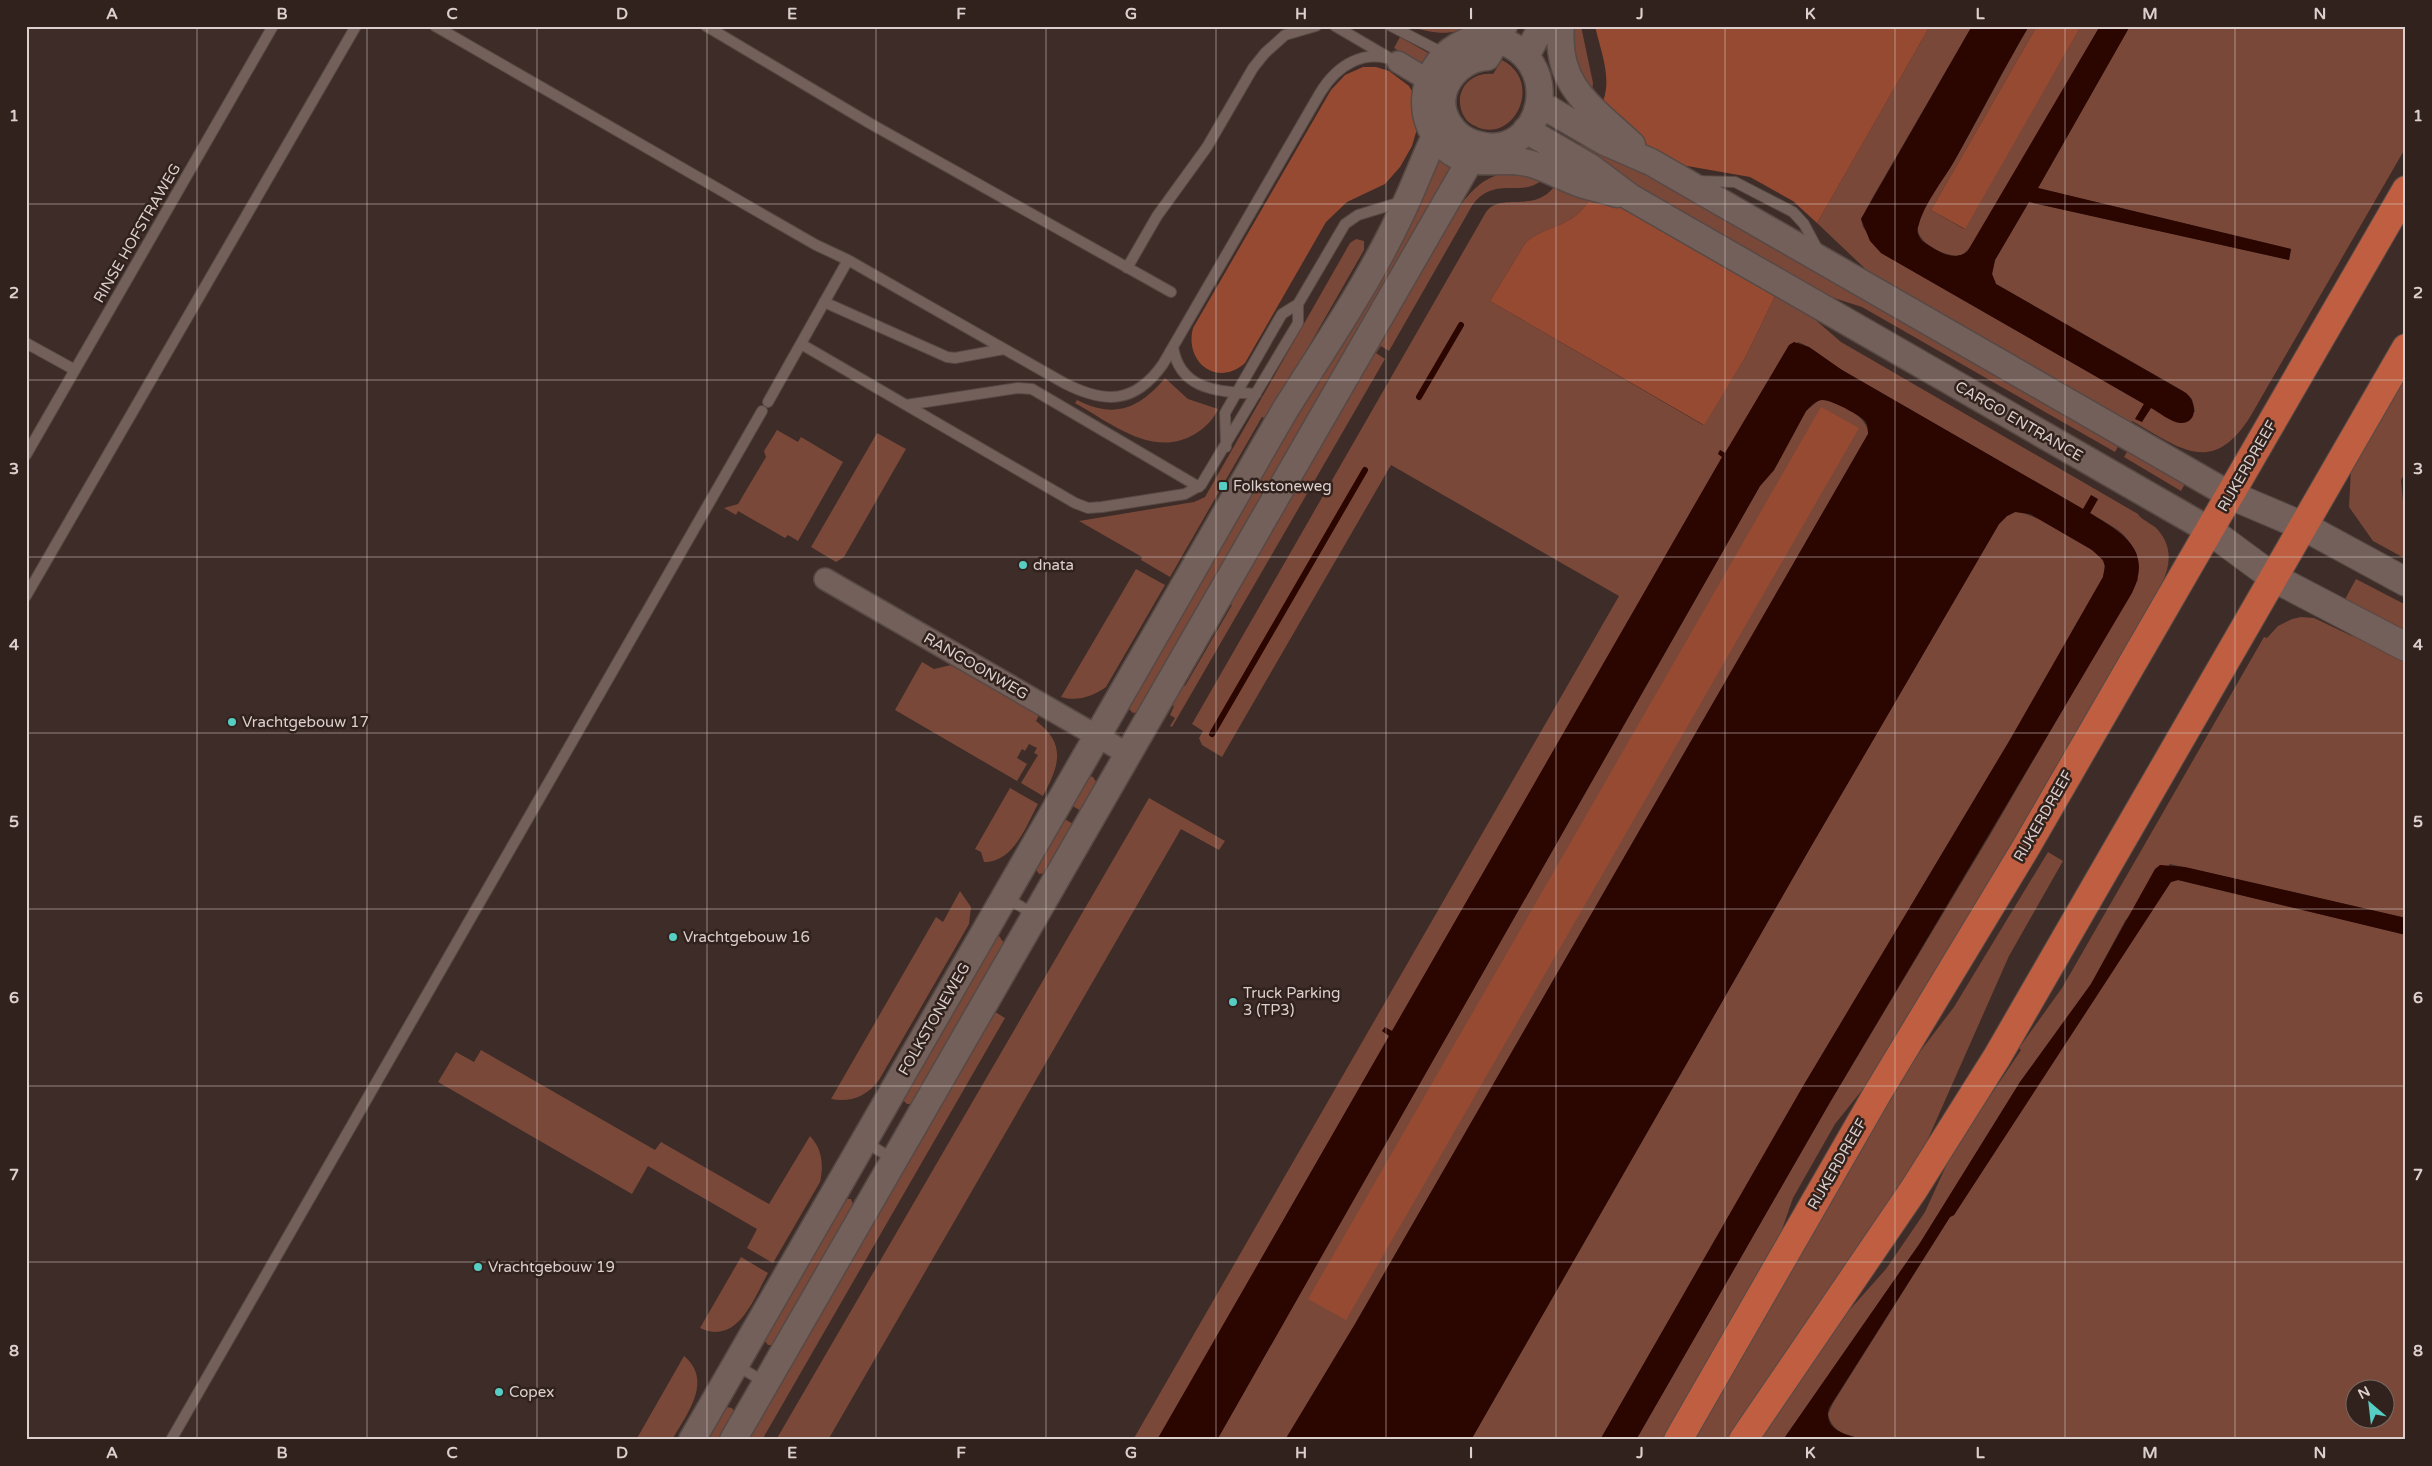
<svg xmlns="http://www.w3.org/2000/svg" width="2432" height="1466" viewBox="0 0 2432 1466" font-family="'Varela Round',sans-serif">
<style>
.green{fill:#794839;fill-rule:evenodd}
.forest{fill:#974a32}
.water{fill:#2b0500}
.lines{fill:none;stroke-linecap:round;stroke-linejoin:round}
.stream{stroke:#2b0500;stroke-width:6}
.service-casing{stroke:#574945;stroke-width:12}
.minor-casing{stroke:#574945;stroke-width:24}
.tertiary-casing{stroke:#574945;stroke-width:29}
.secondary-casing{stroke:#574945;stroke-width:30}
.trunk-casing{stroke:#574945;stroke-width:30}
.service{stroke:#73605a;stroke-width:10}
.minor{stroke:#73605a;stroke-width:21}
.tertiary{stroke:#73605a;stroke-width:26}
.secondary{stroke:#73605a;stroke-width:28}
.trunk{stroke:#bf5e40;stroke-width:28}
.grid{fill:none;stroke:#dbd0cd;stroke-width:1;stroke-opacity:0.55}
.poi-dot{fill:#56cec4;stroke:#32221d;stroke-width:2}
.labels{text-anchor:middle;stroke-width:5;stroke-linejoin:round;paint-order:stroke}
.street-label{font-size:15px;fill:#dbd0cd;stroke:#32221d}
.poi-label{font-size:15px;fill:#dbd0cd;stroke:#32221d;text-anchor:start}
.neatline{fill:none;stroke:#dbd0cd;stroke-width:2}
.grid-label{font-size:16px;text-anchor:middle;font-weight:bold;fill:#dbd0cd}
</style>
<rect width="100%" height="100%" fill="#3d2c27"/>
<!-- green -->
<path class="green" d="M1409,26H1477C1449,35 1437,35 1409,26Z
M1571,26H1581L1593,83L1592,92L1575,65Z
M1930,26H1972L1874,195L1861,219L1863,227L1881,253L2144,404L2136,418L2150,408L2195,412L2192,399L2183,391L1996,284L1992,274L1995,260L2029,202L2289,260L2291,249L2038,188L2130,26H2406V147L2250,417C2212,477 2180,448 2132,421L2129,425L1877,280L1817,223Z
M2029,26H2037L1931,210L1964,229L2081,26H2100L1972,246L1961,256C1948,258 1915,243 1918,227C1921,208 1952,162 1964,143C1986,105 2006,65 2029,26Z
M1400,37L1430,54L1423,65L1394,48Z
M1502,60C1545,82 1513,146 1475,126C1468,123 1463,117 1461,109C1455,88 1473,71 1493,74Z
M1585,136L2119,445L2115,452L1862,307L1812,291L1577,151Z
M1441,158L1454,166L1138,712L1133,713L1128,708L1129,699Z
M1512,172L1543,179C1522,199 1497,175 1473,204L1389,351L1381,346L1376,353L1385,359L1172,727L1170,726L1175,718L1170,715L1174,706L1171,705L1180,683L1185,686L1232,605L1227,602L1457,210C1471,190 1486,174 1512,172Z
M1558,181L1592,195C1573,230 1553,221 1526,242L1490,301L1703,425L1746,356L1776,294L1804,310L1841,342L2138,514C2141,520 2153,524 2158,530C2181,557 2162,584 2148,609L2149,614L1879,1069L1835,1124L1793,1198L1778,1241L1664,1440H1636L1829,1104L1990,835L2138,580C2133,534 2128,536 2090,513L2098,499L2083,509L1842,370C1827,361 1814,348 1798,342L1725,453L1720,450L1718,454L1723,457L1392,1031L1385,1028L1382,1031L1390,1035L1157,1440H1133L1619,596L1391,465L1222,757L1202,745L1199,738L1203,731L1192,724L1486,212C1502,190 1537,217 1558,181Z
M1356,239L1364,241V250L1267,419L1262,417L1170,577L1141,560L1142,557L1079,521L1194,502L1205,497L1350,243Z
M2406,373V471L2401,480L2404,512L2406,514V559L2373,541L2349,507L2351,469Z
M1165,378L1188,399L1218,409C1214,419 1205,428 1195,434C1153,459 1111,423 1075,403L1077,400C1114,419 1139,409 1165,378Z
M1819,400C1834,398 1870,417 1868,434L1355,1324L1285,1440H1217L1760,486L1774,470L1806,411Z
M777,430L798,442L801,437L843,462L798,541L788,535L785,538L738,511L736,515L724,508L738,504L766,457L764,451Z
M877,433L906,449L844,557L836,562L811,547Z
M2128,450L2186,482L2181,491L2124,457Z
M2015,512C2031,511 2096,547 2103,561C2106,567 2104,571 2103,577L2011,738L1802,1088L1600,1440H1471L1809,850L1999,524L2007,516Z
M1136,569L1165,585L1106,687C1093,696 1078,702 1061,697Z
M2356,579L2406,605V635L2343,603Z
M2301,617L2314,618L2352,636L2355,635L2406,660V918L2170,864L2125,921L2091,984L2020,1082L1920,1243L1783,1440H1756L1837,1324L1886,1269L1925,1212L1950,1157L1984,1101L1986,1102L2021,1050L2019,1048L2062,988L2264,637L2267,638L2278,626L2292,619Z
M922,662L934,669L951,665L1039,715L1036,721C1067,744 1059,766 1043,796L1021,783L1038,755L1034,753L1037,748L1029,744L1025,751L1022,749L1017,758L1027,764L1017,781L895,710Z
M1089,776L1093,777L1097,783L1083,812L1069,804Z
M1010,788L1038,804C1026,826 1014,862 984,862L981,852L975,849Z
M1149,798L1225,841L1219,850L1181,829L828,1440H776Z
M1061,817L1075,825L1046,873L1039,874L1035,868Z
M2048,852L2063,861L2009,956L1920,1157L1729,1440H1691L1896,1083L1954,1007Z
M2178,880L2406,935V1440H1868C1850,1436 1832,1434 1828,1414L1833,1403L1950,1217L1954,1215L2166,886L2171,882ZM2354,1388H2384V1418H2354Z
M960,891L971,907L969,924L879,1080C867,1096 851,1103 831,1099L936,917L943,922Z
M999,936L1004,943L912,1104H907L902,1099L993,938Z
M992,1010L1005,1018L762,1440H744Z
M481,1050L655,1150L661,1142L769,1204L810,1136C822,1149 824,1164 820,1182L773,1263L747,1248L757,1229L648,1166L632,1194L438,1082L456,1052L474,1062Z
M844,1199H851L854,1207L773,1345H768L763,1339Z
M741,1257L768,1273C754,1298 738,1346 700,1328Z
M684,1356C714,1381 686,1415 672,1440H636Z
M727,1407L732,1408L735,1413L721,1440H703L722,1409Z"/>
<!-- forest -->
<path class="forest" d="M1595,26H1930L1817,223L1793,201L1750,177L1676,164L1645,145L1599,109C1615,84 1601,53 1595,26Z
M2037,26H2081L1965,229L1931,210Z
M1363,67H1376L1389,71L1409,86L1413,93L1417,129L1412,146L1400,167L1385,184L1347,202L1326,222L1245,363C1217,388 1184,362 1193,328L1331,90L1345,75Z
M1592,195L1636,214L1776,294L1746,356L1704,425L1490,301L1526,242C1553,221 1573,230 1592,195Z
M1821,407L1859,428L1346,1320L1308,1299Z"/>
<!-- water -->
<path class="water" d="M1972,26H2029C2003,70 1980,115 1955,160C1943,181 1924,203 1918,227C1916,232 1919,237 1922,241C1936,250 1951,262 1967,252L2100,26H2130L2038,188L2291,249L2289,260L2029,202L1995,260L1992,274L1996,284L2186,393C2197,402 2198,424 2180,423C2170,422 2159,412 2151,408L2142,422L2135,419L2144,404L1881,253L1870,241L1861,219Z
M1794,342L1809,347L1842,370L2083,509L2091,495L2098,499L2090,513C2123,534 2153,549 2132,593L1829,1104L1636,1440H1600L1802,1088L2011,738L2103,577L2105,566L2103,560L2092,550L2030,514L2015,512L2007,516L1999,524L1809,850L1471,1440H1285L1355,1324L1868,434C1868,429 1868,424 1864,420C1858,414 1829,399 1822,400C1815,401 1811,406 1806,411L1774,470L1760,486L1217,1440H1157L1389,1036L1382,1031L1385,1027L1392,1031L1722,457L1718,454L1720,450L1725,453L1789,345Z
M2160,865L2185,867L2406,918V935L2178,880L2171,882L1954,1215L1950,1217L1829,1408C1822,1432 1851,1436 1868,1440H1815L1805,1437L1802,1440H1783L1920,1243L2020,1082L2091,984L2155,869Z"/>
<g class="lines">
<!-- stream -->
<path class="stream" d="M1419,397L1461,325
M1212,734L1365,470"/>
<defs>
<path id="service" d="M435,26L816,245L848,260L1064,383C1105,404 1135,404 1163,364L1320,93C1337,65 1365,47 1398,62
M706,26L871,124L1171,292
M1335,26L1388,57
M1391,26L1445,54
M1696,181L1735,182L1793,212L1804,224L1819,252
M1127,268L1157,216L1207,147L1253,68L1265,53L1285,35L1316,26
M824,302L947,357L955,358L1004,349
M26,343L75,370
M801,344L1075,503L1088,508L1102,507L1185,494L1201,485L1298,323V304
M1173,347C1180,392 1221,391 1256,394
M768,402L848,260
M906,405L1018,388L1032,389L1199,487
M1226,447L1225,413L1282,314L1298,304L1345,224L1358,215L1404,201
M26,455L273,26
M26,596L356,26
M1005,897L1035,915
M865,1142L893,1159
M736,1365L766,1383
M171,1440L762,411"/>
<path id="minor" d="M1398,62L1428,80
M825,579L1128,754"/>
<path id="tertiary" d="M1504,26L1487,57C1455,59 1430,94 1449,124C1455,134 1464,141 1476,144C1543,165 1571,54 1490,38C1479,36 1468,40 1458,46C1419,68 1412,125 1451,152C1472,166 1490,160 1513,161C1538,162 1558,176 1581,184C1592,188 1605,190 1617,194
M1561,26C1555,87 1593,108 1632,145
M1526,56L1542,26
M1540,104L1605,142L1651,162L2230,495
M1526,130L1590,167L1630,197L2209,530
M692,1440L1285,410C1324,348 1366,287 1398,220C1412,192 1422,164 1435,136
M733,1440L1479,145"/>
<path id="secondary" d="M2230,495L2303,526L2406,582
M2209,530L2274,578L2406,647"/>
<path id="trunk" d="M1678,1440L1877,1094L2025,849L2406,190
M1743,1440L1914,1189L1997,1057L2406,348"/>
</defs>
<!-- service casing -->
<use href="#service" class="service-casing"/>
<!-- minor casing -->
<use href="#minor" class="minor-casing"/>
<!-- tertiary casing -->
<use href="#tertiary" class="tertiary-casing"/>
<!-- secondary casing -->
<use href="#secondary" class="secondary-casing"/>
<!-- trunk casing -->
<use href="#trunk" class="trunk-casing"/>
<!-- service -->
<use href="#service" class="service"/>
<!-- minor -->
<use href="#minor" class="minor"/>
<!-- tertiary -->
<use href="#tertiary" class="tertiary"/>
<!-- secondary -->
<use href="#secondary" class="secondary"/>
<!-- trunk -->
<use href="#trunk" class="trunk"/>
</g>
<!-- grid -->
<path class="grid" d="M197,26V1440M367,26V1440M537,26V1440M707,26V1440M876,26V1440M1046,26V1440M1216,26V1440M1386,26V1440M1556,26V1440M1725,26V1440M1895,26V1440M2065,26V1440M2235,26V1440M26,204H2406M26,380H2406M26,557H2406M26,733H2406M26,909H2406M26,1086H2406M26,1262H2406"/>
<!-- markers -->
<g class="poi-dot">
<rect x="1218" y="481" width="10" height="10" rx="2.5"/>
<circle cx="1023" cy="565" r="5"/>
<circle cx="232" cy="722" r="5"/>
<circle cx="673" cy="937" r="5"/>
<circle cx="1233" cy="1002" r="5"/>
<circle cx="478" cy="1267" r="5"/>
<circle cx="499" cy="1392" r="5"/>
</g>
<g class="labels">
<!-- street labels -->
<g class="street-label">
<text transform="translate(137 233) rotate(-60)" y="5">RINSE HOFSTRAWEG</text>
<text transform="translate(2019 421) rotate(30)" y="5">CARGO ENTRANCE</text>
<text transform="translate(2247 466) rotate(-60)" y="5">RIJKERDREEF</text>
<text transform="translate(976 666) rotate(30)" y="5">RANGOONWEG</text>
<text transform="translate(2043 816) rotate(-60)" y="5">RIJKERDREEF</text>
<text transform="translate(934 1019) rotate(-60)" y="5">FOLKSTONEWEG</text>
<text transform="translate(1837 1164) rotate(-60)" y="5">RIJKERDREEF</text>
</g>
<!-- poi labels -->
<g class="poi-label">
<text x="1233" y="491">Folkstoneweg</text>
<text x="1033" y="570">dnata</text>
<text x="242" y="727">Vrachtgebouw 17</text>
<text x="683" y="942">Vrachtgebouw 16</text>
<text x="1243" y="998">Truck Parking<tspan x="1243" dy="17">3 (TP3)</tspan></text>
<text x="488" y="1272">Vrachtgebouw 19</text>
<text x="509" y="1397">Copex</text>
</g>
</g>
<!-- border -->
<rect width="2432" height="1466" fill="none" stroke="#32221d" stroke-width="55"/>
<!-- north arrow -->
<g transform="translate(2370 1404) rotate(332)"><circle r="24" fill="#32221d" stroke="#766863"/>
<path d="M0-4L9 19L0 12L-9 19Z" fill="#56cec4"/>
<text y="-8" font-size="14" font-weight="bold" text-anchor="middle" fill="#dbd0cd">N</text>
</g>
<rect x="28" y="28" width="2376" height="1410" class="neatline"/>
<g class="grid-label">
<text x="112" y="19">A</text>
<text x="282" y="19">B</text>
<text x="452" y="19">C</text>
<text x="622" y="19">D</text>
<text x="792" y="19">E</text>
<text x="961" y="19">F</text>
<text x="1131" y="19">G</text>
<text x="1301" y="19">H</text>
<text x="1471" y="19">I</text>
<text x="1640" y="19">J</text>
<text x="1810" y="19">K</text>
<text x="1980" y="19">L</text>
<text x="2150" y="19">M</text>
<text x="2320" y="19">N</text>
<text x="14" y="121">1</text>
<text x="2418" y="121">1</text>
<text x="14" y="298">2</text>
<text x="2418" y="298">2</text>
<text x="14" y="474">3</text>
<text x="2418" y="474">3</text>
<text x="14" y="650">4</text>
<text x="2418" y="650">4</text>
<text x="14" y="827">5</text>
<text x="2418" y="827">5</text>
<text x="14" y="1003">6</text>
<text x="2418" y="1003">6</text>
<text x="14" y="1180">7</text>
<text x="2418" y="1180">7</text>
<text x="14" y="1356">8</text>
<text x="2418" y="1356">8</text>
<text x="112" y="1458">A</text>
<text x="282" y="1458">B</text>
<text x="452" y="1458">C</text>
<text x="622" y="1458">D</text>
<text x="792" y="1458">E</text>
<text x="961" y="1458">F</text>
<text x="1131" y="1458">G</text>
<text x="1301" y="1458">H</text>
<text x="1471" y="1458">I</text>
<text x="1640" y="1458">J</text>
<text x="1810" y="1458">K</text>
<text x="1980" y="1458">L</text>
<text x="2150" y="1458">M</text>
<text x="2320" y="1458">N</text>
</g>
</svg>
